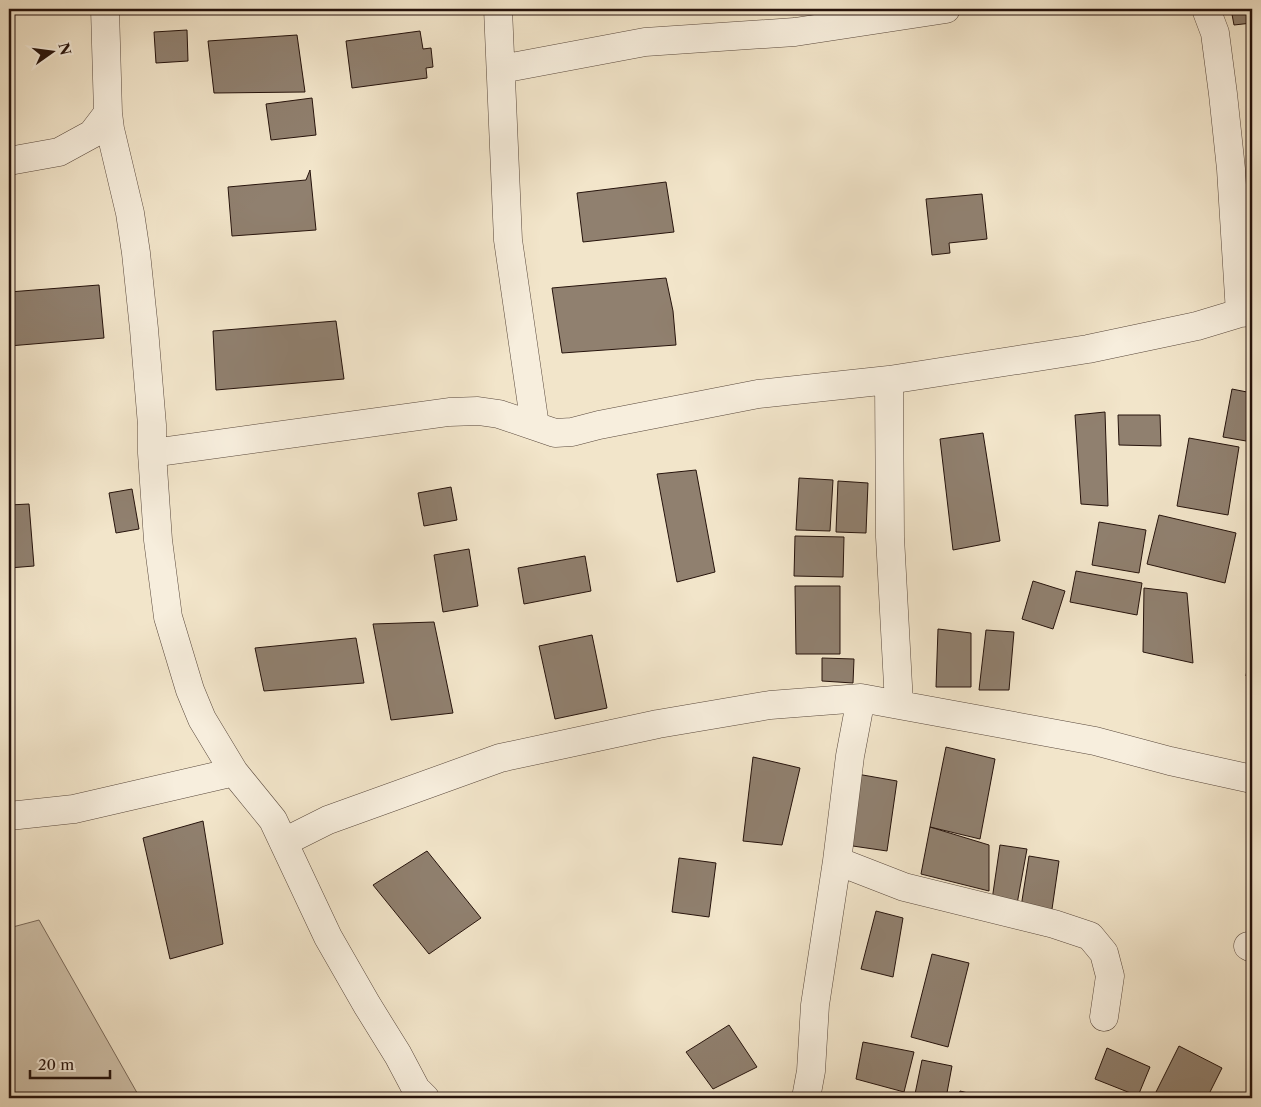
<svg xmlns="http://www.w3.org/2000/svg" width="1261" height="1107" viewBox="0 0 1261 1107" font-family="'Libre Caslon Text',serif">
<style>
.green{fill:#cfc1aa;stroke:#7a6a5b}
.building{fill:#90806f;stroke:#26130c}
.lines{fill:none;stroke-linecap:round;stroke-linejoin:round}
.minor-casing{stroke:#59483c;stroke-width:29}
.minor{stroke:#f7eedd;stroke-width:28}
</style>
<rect width="100%" height="100%" fill="#f2e5ca"/>
<filter id="stains"><feTurbulence type="fractalNoise" baseFrequency=".004" numOctaves="4"/><feColorMatrix values="0 0 0 0 .2 0 0 0 0 .09 0 0 0 0 .02 0 0 0 .5 -.17"/></filter>
<radialGradient id="worn" r=".72"><stop offset=".6" stop-color="#630" stop-opacity="0"/><stop offset="1" stop-color="#630" stop-opacity=".3"/></radialGradient>
<!-- green -->
<path class="green" d="M39,920L140,1098H9V928Z"/>
<!-- building -->
<path class="building" d="M1231,9H1252V23L1234,25Z
M187,30L188,61L156,63L154,32Z
M420,31L423,49L431,48L433,67L426,68L427,78L352,88L346,41Z
M297,35L305,92L214,93L208,41Z
M312,98L316,135L271,140L266,104Z
M310,170L316,230L232,236L228,187L306,180Z
M666,182L674,232L583,242L577,193Z
M982,194L987,239L949,243L950,253L932,255L926,199Z
M666,278L673,311L676,345L562,353L552,288Z
M99,285L104,338L9,346V292Z
M336,321L344,379L216,390L213,331Z
M1232,389L1252,393V442L1223,437Z
M1105,412L1108,506L1081,504L1075,415Z
M1118,415H1160L1161,446L1119,445Z
M983,433L1000,541L953,550L940,439Z
M1189,438L1239,447L1228,515L1177,506Z
M696,470L715,572L677,582L657,474Z
M799,478L833,480L830,531L796,530Z
M838,481L868,483L866,533L836,532Z
M451,487L457,520L424,526L418,493Z
M132,489L139,529L116,533L109,493Z
M29,504L34,566L9,568V505Z
M1159,515L1236,533L1225,583L1147,564Z
M1099,522L1146,530L1139,573L1092,565Z
M795,536L844,537L843,577L794,576Z
M469,549L478,606L443,612L434,555Z
M585,556L591,591L524,604L518,568Z
M1076,571L1142,583L1137,615L1070,602Z
M1033,581L1065,591L1053,629L1022,619Z
M795,586H840V654H796Z
M1144,588L1187,593L1193,663L1143,652Z
M434,622L453,713L391,720L373,624Z
M938,629L971,633V687H936Z
M986,630L1014,632L1009,690H979Z
M592,635L607,708L555,719L539,646Z
M356,638L364,683L264,691L255,648Z
M822,658L854,659L853,683L822,681Z
M1252,662V677L1246,676L1248,663L1252,664Z
M946,747L995,759L980,839L930,827Z
M753,757L800,768L782,845L743,841Z
M857,774L897,781L887,851L846,845Z
M203,821L223,944L170,959L143,838Z
M930,827L989,845V891L921,874Z
M1000,845L1027,849L1017,904L992,900Z
M427,851L481,918L429,954L373,885Z
M1029,856L1059,861L1051,916L1021,907Z
M679,858L716,863L709,917L672,912Z
M876,911L903,918L893,977L861,969Z
M932,954L969,963L948,1047L911,1037Z
M729,1025L757,1067L713,1089L686,1052Z
M863,1042L914,1052L904,1092L856,1079Z
M1179,1046L1222,1068L1207,1098H1153Z
M1107,1048L1150,1067L1138,1096L1095,1079Z
M922,1060L952,1066L946,1098L915,1094Z
M960,1091L988,1098H958Z"/>
<g class="lines">
<defs>
<path id="minor" d="M105,9L108,113L110,129L130,213L136,253L144,329L152,425V453L158,540L168,617L190,690L202,719L234,772L273,820L328,937L367,1005L398,1055L416,1089L425,1098
M498,9L508,240L535,426
M1206,9L1215,33L1223,94L1231,169L1240,313
M501,69L645,42L795,32L946,9
M9,161L59,152L92,134L108,113
M889,380L890,537L899,704
M152,453L449,412L478,411L499,414L555,433L572,432L599,425L758,394L889,380L1088,349L1197,326L1240,313L1252,312
M861,698L850,756L837,861L904,887L1054,924L1090,936L1104,953L1110,976L1104,1017
M9,816L74,809L234,772
M284,842L328,820L500,758L658,724L770,705L861,698L1095,741L1170,761L1252,779
M1248,946L1252,948
M806,1098L811,1071L815,1005L837,861"/>
</defs>
<!-- minor casing -->
<use href="#minor" class="minor-casing"/>
<!-- minor -->
<use href="#minor" class="minor"/>
</g>
<!-- margin -->
<rect width="1261" height="1107" fill="none" stroke="#f2e5ca" stroke-width="30"/>
<rect x="10" y="10" width="1241" height="1087" fill="none" stroke="#26130c" stroke-width="2.5"/>
<rect x="15" y="15" width="1231" height="1077" fill="none" stroke="#26130c"/>
<!-- north arrow -->
<g transform="translate(52 52) rotate(76)" stroke="#f7eedd" stroke-width="4" paint-order="stroke">
<path d="M0-4L9 19L0 12L-9 19Z" fill="#26130c"/>
<text y="-8" font-size="14" font-weight="bold" text-anchor="middle" fill="#26130c">N</text>
</g>
<!-- scale -->
<path d="M30 1070v8h80v-8" fill="none" stroke="#26130c" stroke-width="2.5"/>
<text x="38" y="1070" font-size="15" fill="#26130c" stroke="#f7eedd" stroke-width="4" paint-order="stroke">20 m</text>
<rect width="100%" height="100%" filter="url(#stains)"/>
<rect width="100%" height="100%" fill="url(#worn)"/>
</svg>
